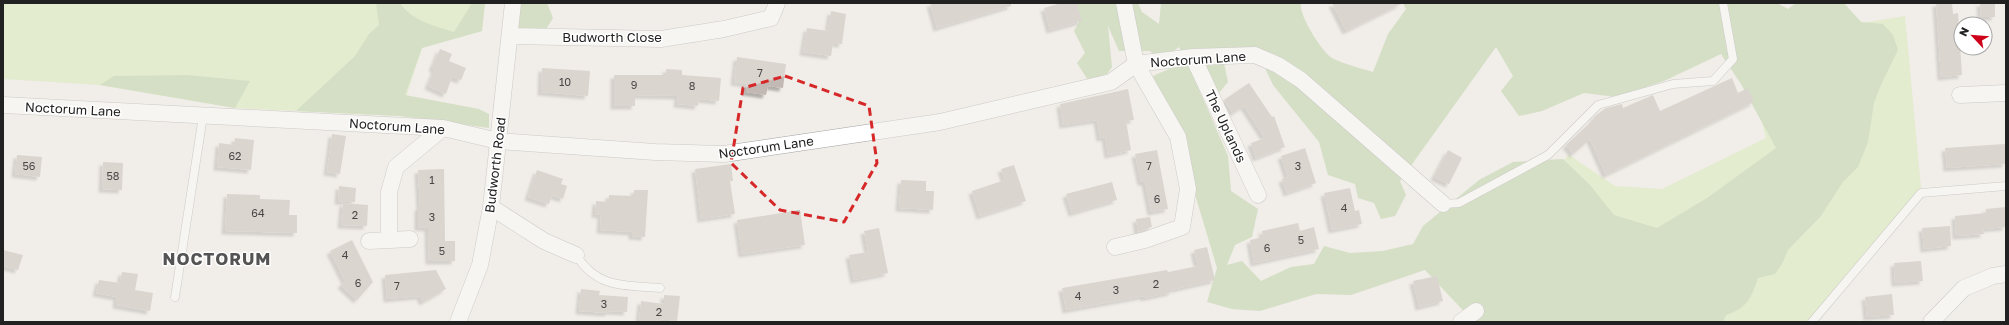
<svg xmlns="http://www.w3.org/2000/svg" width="2009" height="325" viewBox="0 0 2009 325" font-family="'Golos Text',sans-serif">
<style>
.grass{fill:#d2eaaf}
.forest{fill:#b2cf9d;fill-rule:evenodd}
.building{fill:#c2b8b4;filter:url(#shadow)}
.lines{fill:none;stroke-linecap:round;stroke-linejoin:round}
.lane-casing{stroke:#a2a2a2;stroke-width:9}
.street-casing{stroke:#a2a2a2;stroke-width:17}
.lane{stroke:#fff;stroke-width:8}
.street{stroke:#fff;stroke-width:16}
.marked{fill:none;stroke:#d62828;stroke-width:3;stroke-dasharray:8 5;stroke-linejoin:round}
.labels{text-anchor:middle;stroke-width:3;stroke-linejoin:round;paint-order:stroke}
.number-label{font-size:11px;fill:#494746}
.street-label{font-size:13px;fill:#212121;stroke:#fff}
.district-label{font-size:17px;font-weight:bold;letter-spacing:1px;fill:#545454;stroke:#fff}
</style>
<defs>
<filter id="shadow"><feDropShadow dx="-3.5" dy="3.5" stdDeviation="1" flood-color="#0004"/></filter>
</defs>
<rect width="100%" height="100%" fill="#f1ede8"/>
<!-- grass -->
<path class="grass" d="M3,3H485L482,31L422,48L400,116L235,108L100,85L3,79Z
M1905,16L1921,188L1808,322H1477L1530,192L1569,155L1615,186L1662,189L1766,138L1742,43Z"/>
<!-- forest -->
<path class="forest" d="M376,3H400C412,21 435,26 454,32L472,3H485L482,31L422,48L405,95L479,109L489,114V128L400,116L296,111L355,56L369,34L379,25Z
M514,3H547L553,18L545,31L516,39Z
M1076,3H1138L1142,12L1159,24L1161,3H1301C1298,14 1322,52 1332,58C1344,64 1360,68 1373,72L1388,34L1406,9L1403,3H1777L1788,9L1796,3H1844L1861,22L1883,24L1893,35L1898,50L1880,87L1874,103L1868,142L1858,167L1843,182L1821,216L1788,250L1782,264L1775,274L1758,278C1751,299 1747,308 1726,315L1723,322H1474L1425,270L1351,295L1316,294L1260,311L1232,309L1207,302L1217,268L1186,164L1142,86L1155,75L1186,62L1179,47L1160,61L1150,51H1119L1108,26L1112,67L1107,74L1088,80L1077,63L1085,53L1074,31L1081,19ZM1496,47L1513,76L1501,91L1519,116L1542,111L1584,93L1616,97L1664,81L1721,54L1741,84L1776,148L1707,198L1657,228L1614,215L1590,185L1563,159L1513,162L1479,180L1423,226L1413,244L1383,251L1350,253L1324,246L1314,264L1291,267L1261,281L1242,261L1227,265L1235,245L1252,237L1258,209L1231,191L1228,156L1198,87L1218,94L1228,82L1223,58L1232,56L1265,68L1273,85L1319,142L1328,175L1355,184L1358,198L1374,203L1381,219L1395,216L1406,195L1400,181Z
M187,75L250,81L235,108L100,85L114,76Z"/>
<!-- building -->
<path class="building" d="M930,3H1011V6L937,28Z
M1061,3H1077L1082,21L1050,30L1044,8Z
M1332,3H1403L1346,31Z
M1936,3H1952L1953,14L1958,13L1962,75L1941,77Z
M1980,3H1995V17H1981Z
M831,11L846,14L842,44L833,43L831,56L803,52L807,28L828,31Z
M440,49L452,54L449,61L466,68L461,80L452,77L446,94L428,86L435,69L432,68Z
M737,57L786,64L783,88L768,86L766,95L746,92L747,84L734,82Z
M542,68L590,71L588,96L541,92Z
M666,69L682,70V75L721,78L719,101L699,99L698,106L677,104L678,96L635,95V106H614V75H666Z
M1732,78L1738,93L1748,88L1754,102L1606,175L1590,139L1573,154L1566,145L1592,121L1595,116L1606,108L1622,104L1623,108L1653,95L1660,111Z
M1249,83L1272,117L1274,116L1285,147L1256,158L1251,143L1265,138L1244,106L1233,113L1224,100Z
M1128,89L1134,120L1126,121L1131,150L1108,155L1105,137L1100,138L1097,120L1063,125L1060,104Z
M332,134L346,136L340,174L327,172Z
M235,138L254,140L251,170L217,167L219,143L234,145Z
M2005,144L2006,164L1947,168L1945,148Z
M1305,148L1316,183L1287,193L1282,179L1288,177L1281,156Z
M1157,150L1168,209L1151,212L1145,182H1141L1135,154Z
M1448,150L1462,158L1449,184L1434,177Z
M17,155L42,157L40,177L15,174Z
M103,162L123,163L122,190L102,189Z
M731,164L733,181H730L735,214L701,219L695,169Z
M1014,165L1026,201L980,216L972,191L1005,180L1001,169Z
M444,169L445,241H455V261H429L428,228L418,227V207H420L418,170Z
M537,170L563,179L561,184L567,186L563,199L552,195L549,204L528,197Z
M901,180L926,181V191H934L933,210L899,208Z
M1112,182L1117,200L1072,213L1066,194Z
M339,186L356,188L355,202L338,201Z
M1350,188L1355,211L1359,210L1362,224L1332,230L1324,193Z
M634,190H648L645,237L632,236V232L600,230L601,215L595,214L596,201L608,202L609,195L634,196Z
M227,194L260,195V199L290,200L289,215H297V233L225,231Z
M343,203L368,205L367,226L341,225Z
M2006,207V227L1983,229L1984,234L1956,236L1955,216L1986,213V209Z
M800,210L805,245L742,254L737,220Z
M1150,217L1152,227L1138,232L1136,219Z
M1298,223L1300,231L1314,227L1319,249L1254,263L1250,240L1263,237L1262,231Z
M1950,226L1951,246L1924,249L1922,228Z
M879,228L888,273L854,280L849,255L868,252L864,231Z
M352,240L373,282L357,300L341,285L345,281L330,251Z
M1207,247L1215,280L1171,290L1172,292L1144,298V296L1066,310L1062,288L1167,270L1168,272L1198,266L1194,250Z
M3,250L23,255L18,270L3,266Z
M1921,261L1923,281L1895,283L1894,263Z
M436,270L446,289L423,302L420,296L387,299L385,275Z
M122,272L138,274L135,290L153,293L150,311L116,305L117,297L96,293L99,280L120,283Z
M1437,276L1443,301L1419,307L1413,281Z
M581,289L600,291L599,295L628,297L627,312L609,311L608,313L579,311Z
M1892,294L1894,315L1867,317L1865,297Z
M664,295L680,296L677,321L661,319V322H639L641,301L664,304Z"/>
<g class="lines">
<defs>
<path id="lane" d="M1443,204L1459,203L1548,155L1598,105L1673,84L1713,81L1733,59L1723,3
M576,255C598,289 624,285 660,288
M175,297L203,116
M1812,322L1921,193L2006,186"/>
<path id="street" d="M511,36L661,39L724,29L771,18L777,3
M1193,57L1258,195
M1960,95L2006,93
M3,105L443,128L498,141L655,152L724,154L940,122L1111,82L1136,64L1193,57L1255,55L1278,65L1301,80L1443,204
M491,207L544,241L576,255
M389,240V192L396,167L443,128
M369,241L410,239
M1115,247L1145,240L1182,227L1188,189L1178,137L1136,64L1124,3
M458,322L480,265L491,207L513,3
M1461,322L1476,311
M1931,322L1964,288L1993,276L2006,274"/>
</defs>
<!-- lane casing -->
<use href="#lane" class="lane-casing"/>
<!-- street casing -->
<use href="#street" class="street-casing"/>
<!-- lane -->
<use href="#lane" class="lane"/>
<!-- street -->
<use href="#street" class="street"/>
</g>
<!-- marked area -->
<path d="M0 0H2009V325H0ZM785,76L869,106L877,163L844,222L780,210L731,163L743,88Z" fill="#f1ede8" fill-opacity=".55" fill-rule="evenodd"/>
<path class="marked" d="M785,76L869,106L877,163L844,222L780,210L731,163L743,88Z"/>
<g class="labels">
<!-- number labels -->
<g class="number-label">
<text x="760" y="77">7</text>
<text x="565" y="86">10</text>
<text x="634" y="89">9</text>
<text x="692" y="90">8</text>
<text x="235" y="160">62</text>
<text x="29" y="170">56</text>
<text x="1149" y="170">7</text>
<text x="1298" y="170">3</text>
<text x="113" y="180">58</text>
<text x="432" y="184">1</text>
<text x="1157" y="203">6</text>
<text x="1344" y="212">4</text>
<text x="258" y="217">64</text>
<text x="355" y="219">2</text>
<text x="432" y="221">3</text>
<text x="1301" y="244">5</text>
<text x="1267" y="252">6</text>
<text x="442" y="255">5</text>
<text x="345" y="259">4</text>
<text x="358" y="287">6</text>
<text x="1156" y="288">2</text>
<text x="397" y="290">7</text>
<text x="1116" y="294">3</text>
<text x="1078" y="300">4</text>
<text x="604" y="308">3</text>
<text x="659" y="316">2</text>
</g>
<!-- street labels -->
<g class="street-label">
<text x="612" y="42">Budworth Close</text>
<text transform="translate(1198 59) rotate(-4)" y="5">Noctorum Lane</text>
<text transform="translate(73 109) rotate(3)" y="5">Noctorum Lane</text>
<text transform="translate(397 126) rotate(4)" y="5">Noctorum Lane</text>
<text transform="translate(1226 126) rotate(65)" y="5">The Uplands</text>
<text transform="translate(766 147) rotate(-8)" y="5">Noctorum Lane</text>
<text transform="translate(495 165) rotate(-83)" y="5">Budworth Road</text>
</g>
<!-- district labels -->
<g class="district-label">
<text x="217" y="265">NOCTORUM</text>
</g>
</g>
<!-- border -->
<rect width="2009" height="325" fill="none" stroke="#212121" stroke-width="8"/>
<!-- north arrow -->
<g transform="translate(1973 36) rotate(296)"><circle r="19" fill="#ffffff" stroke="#a6a6a6"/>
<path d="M0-3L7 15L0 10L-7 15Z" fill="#ce031a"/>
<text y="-6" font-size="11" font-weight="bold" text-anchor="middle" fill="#212121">N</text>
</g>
</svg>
